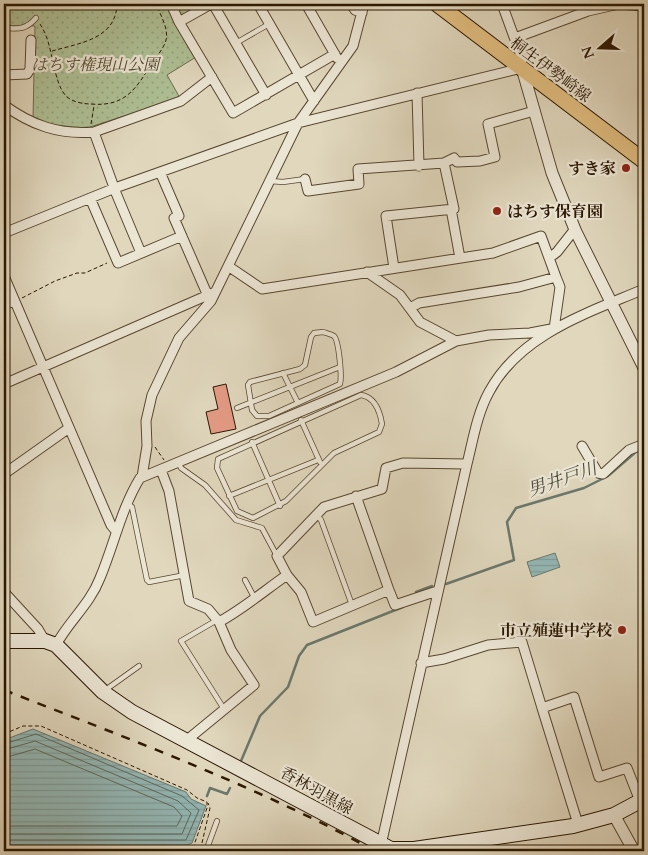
<svg xmlns="http://www.w3.org/2000/svg" width="648" height="855" viewBox="0 0 648 855" font-family="Cardo,'Noto Serif JP',serif">
<style>
.park{fill:url(#park-dots);stroke:#6c6b4a}
.water{fill:url(#water-rules);stroke:#6a786d}
.lines{fill:none;stroke-linecap:round;stroke-linejoin:round}
.shore{stroke:#5f685b;stroke-width:1}
.stream{stroke:#6a786d;stroke-width:2.5}
.building{fill:#e39a84;stroke:#2a1700}
.service-casing{stroke:#58472f;stroke-width:6}
.minor-casing{stroke:#58472f;stroke-width:11}
.tertiary-casing{stroke:#58472f;stroke-width:13}
.secondary-casing{stroke:#2a1700;stroke-width:16}
.primary-casing{stroke:#2a1700;stroke-width:17}
.path{stroke:#2a1700;stroke-width:1;stroke-dasharray:4 2.5;stroke-linecap:butt}
.service{stroke:#ebe5d4;stroke-width:4.5}
.minor{stroke:#ebe5d4;stroke-width:9}
.tertiary{stroke:#ebe5d4;stroke-width:11}
.secondary{stroke:#ebe5d4;stroke-width:14}
.primary{stroke:#e0bc7e;stroke-width:15}
.rail{stroke:#2a1700;stroke-width:2.5;stroke-dasharray:9 9;stroke-linecap:butt}
.poi-dot{fill:#8f2418;stroke:#ebe5d4;stroke-width:2}
.labels{text-anchor:middle;stroke-width:4.5;stroke-linejoin:round;paint-order:stroke}
.park-label{font-size:16px;font-style:italic;fill:#52492c;stroke:#ebe5d4}
.street-label{font-size:16px;fill:#2a1700;stroke:#ebe5d4}
.poi-label{font-size:16px;font-weight:bold;fill:#2a1700;stroke:#ebe5d4;text-anchor:end}
.water-label{font-size:18px;font-style:italic;fill:#4f4f40;stroke:#ebe5d4}
</style>
<defs>
<pattern id="park-dots" width="8" height="8" patternUnits="userSpaceOnUse" patternTransform="scale(1.25)"><rect width="8" height="8" fill="#aebf94"/><path d="M2 2h.1M6 6h.1" fill="none" stroke="#96a37e" stroke-width="1.8" stroke-linecap="round"/></pattern>
<pattern id="water-rules" width="6" height="5" patternUnits="userSpaceOnUse" patternTransform="scale(1.25)"><rect width="6" height="5" fill="#94b8b6"/><path d="M0 2.5h6" fill="none" stroke="#809d9b"/></pattern>
</defs>
<rect width="100%" height="100%" fill="#e0d7bd"/>
<filter id="stains"><feTurbulence type="fractalNoise" baseFrequency=".004" numOctaves="4"/><feColorMatrix values="0 0 0 0 .2 0 0 0 0 .09 0 0 0 0 .02 0 0 0 .5 -.17"/></filter>
<radialGradient id="worn" r=".72"><stop offset=".6" stop-color="#630" stop-opacity="0"/><stop offset="1" stop-color="#630" stop-opacity=".3"/></radialGradient>
<!-- park -->
<path class="park" d="M4,4H167L196,57L167,75L180,98L87,128L52,125L33,119L35,26H4Z
M176,4H205L181,17Z"/>
<!-- water -->
<path class="water" d="M555,553L560,567L532,577L527,562Z
M33,729L186,792L191,799L206,806L192,843L187,845H4V740Z"/>
<g class="lines">
<!-- shore -->
<path class="shore" d="M4,744L36,734L182,796L199,810L186,840H4
M4,750L35,741L178,801L191,813L182,834H4
M4,758L35,749L174,807L182,816L177,826H4"/>
<!-- stream -->
<path class="stream" d="M446,584L514,560L507,522L516,508L584,488L608,476L637,451
M416,592L432,586
M241,761L260,716L288,687L299,656L307,645L403,607
M207,796L210,788L227,794L230,788"/>
</g>
<!-- building -->
<path class="building" d="M226,384L236,429L211,434L206,412L218,409L213,387Z"/>
<g class="lines">
<defs>
<path id="service" d="M4,28C18,29 26,30 36,18
M236,43L269,24
M270,181L283,182L305,179
M323,332C326,333 331,334 334,336C339,341 342,377 340,384L269,416H257L252,410L248,385L250,382L300,369L305,365L311,337L314,333Z
M283,373L298,403
M361,395C375,397 380,412 382,424L379,432L334,453L286,501L253,518L237,511L217,468L218,459Z
M237,408L340,367
M301,420L320,462
M252,442L280,506
M179,463L181,468L205,485L236,520L262,528L277,556
M229,496L318,460
M128,504L132,507L147,580L149,582L185,575
M317,515L321,520L352,605
M245,580L254,597
M217,620L181,641L224,709
M104,691L139,666
M206,851L217,821"/>
<path id="minor" d="M171,4L179,22L233,113L335,54
M213,4L266,95
M258,4L314,101
M306,4L337,58
M351,4L355,10L362,13
M179,22L211,4
M515,38L588,11L619,4L644,6
M4,75L27,74L30,69L31,40
M417,93L419,166
M4,105C31,125 59,135 94,132L116,193L141,253
M94,132L181,101L212,77
M160,172L179,216L174,218L208,296
M305,179L308,191L359,184L358,169L444,163L454,158L457,162L480,161L495,157L488,124L534,111
M90,198L118,263L182,236
M451,209L460,258
M4,233L115,188L298,123L522,68L521,56L502,4
M549,258L557,252L575,229
M228,266L262,289L493,253L541,236L556,277L519,287L419,303L410,308
M394,268L386,216L454,209L444,163
M367,272L400,295L420,322L456,341
M4,276L111,525L116,531
M4,305L14,301
M554,329L560,287L556,277
M4,384L215,292
M582,446L598,473L603,474L629,450L644,444
M161,470L169,491L189,601L208,609L219,622L231,650L254,685L187,740
M4,474L69,428
M142,477L147,446L146,421L152,395L179,338L211,301L298,123L353,46L364,4
M356,496L389,590
M437,591L395,605L389,590L313,622L301,592L287,575L277,556L324,507L382,489L386,468L403,463L467,464
M4,592L38,629L45,641
M219,622C243,609 264,591 287,575
M56,645C69,621 90,604 100,578C114,545 121,509 140,478L396,372L456,341L489,335L530,333L551,329
M421,663L444,659L488,645L522,642L542,708L574,697L599,777L627,768L640,801
M542,708L578,824
M381,845L467,464C473,440 477,414 489,392C520,334 588,313 644,289"/>
<path id="tertiary" d="M522,68L552,173L576,232L644,368
M614,815L634,851"/>
<path id="secondary" d="M4,641H45L56,645L103,692L132,712L391,849H414L573,826L614,815L644,799"/>
<path id="primary" d="M437,4L644,161"/>
</defs>
<!-- service casing -->
<use href="#service" class="service-casing"/>
<!-- minor casing -->
<use href="#minor" class="minor-casing"/>
<!-- tertiary casing -->
<use href="#tertiary" class="tertiary-casing"/>
<!-- secondary casing -->
<use href="#secondary" class="secondary-casing"/>
<!-- primary casing -->
<use href="#primary" class="primary-casing"/>
<!-- path -->
<path class="path" d="M40,24C54,44 52,81 66,96C72,102 83,104 91,104C125,107 136,89 152,63C157,56 164,48 166,40C169,29 160,14 156,4
M52,51C80,43 116,39 117,4
M91,124L94,106
M22,298L55,281L77,273H85L107,263
M155,447L164,460
M4,734L23,726H41L187,790L197,798L207,802V808L193,848L188,850L4,848
M202,843L210,808L208,803"/>
<!-- service -->
<use href="#service" class="service"/>
<!-- minor -->
<use href="#minor" class="minor"/>
<!-- tertiary -->
<use href="#tertiary" class="tertiary"/>
<!-- secondary -->
<use href="#secondary" class="secondary"/>
<!-- primary -->
<use href="#primary" class="primary"/>
<!-- rail -->
<path class="rail" d="M4,690C129,739 257,786 375,851"/>
</g>
<!-- markers -->
<g class="poi-dot">
<circle cx="626" cy="168" r="5"/>
<circle cx="497" cy="211" r="5"/>
<circle cx="622" cy="630" r="5"/>
</g>
<g class="labels">
<!-- park labels -->
<g class="park-label">
<text x="95" y="70">はちす権現山公園</text>
</g>
<!-- street labels -->
<g class="street-label">
<text transform="translate(551 69) rotate(37)" y="6">桐生伊勢崎線</text>
<text transform="translate(317 790) rotate(29)" y="6">香林羽黒線</text>
</g>
<!-- poi labels -->
<g class="poi-label">
<text x="616" y="174">すき家</text>
<text x="507" y="217" text-anchor="start">はちす保育園</text>
<text x="612" y="636">市立殖蓮中学校</text>
</g>
<!-- water labels -->
<g class="water-label">
<text transform="translate(562 479) rotate(-19)" y="6">男井戸川</text>
</g>
</g>
<!-- margin -->
<rect width="648" height="855" fill="none" stroke="#e0d7bd" stroke-width="20"/>
<rect x="5" y="5" width="638" height="845" fill="none" stroke="#2a1700" stroke-width="2.5"/>
<rect x="10" y="10" width="628" height="835" fill="none" stroke="#2a1700"/>
<!-- north arrow -->
<g transform="translate(600 48) rotate(250)" stroke="#ebe5d4" stroke-width="4" paint-order="stroke">
<path d="M0-4L9 19L0 12L-9 19Z" fill="#2a1700"/>
<text y="-8" font-size="14" font-weight="bold" text-anchor="middle" fill="#2a1700">N</text>
</g>
<rect width="100%" height="100%" filter="url(#stains)"/>
<rect width="100%" height="100%" fill="url(#worn)"/>
</svg>
